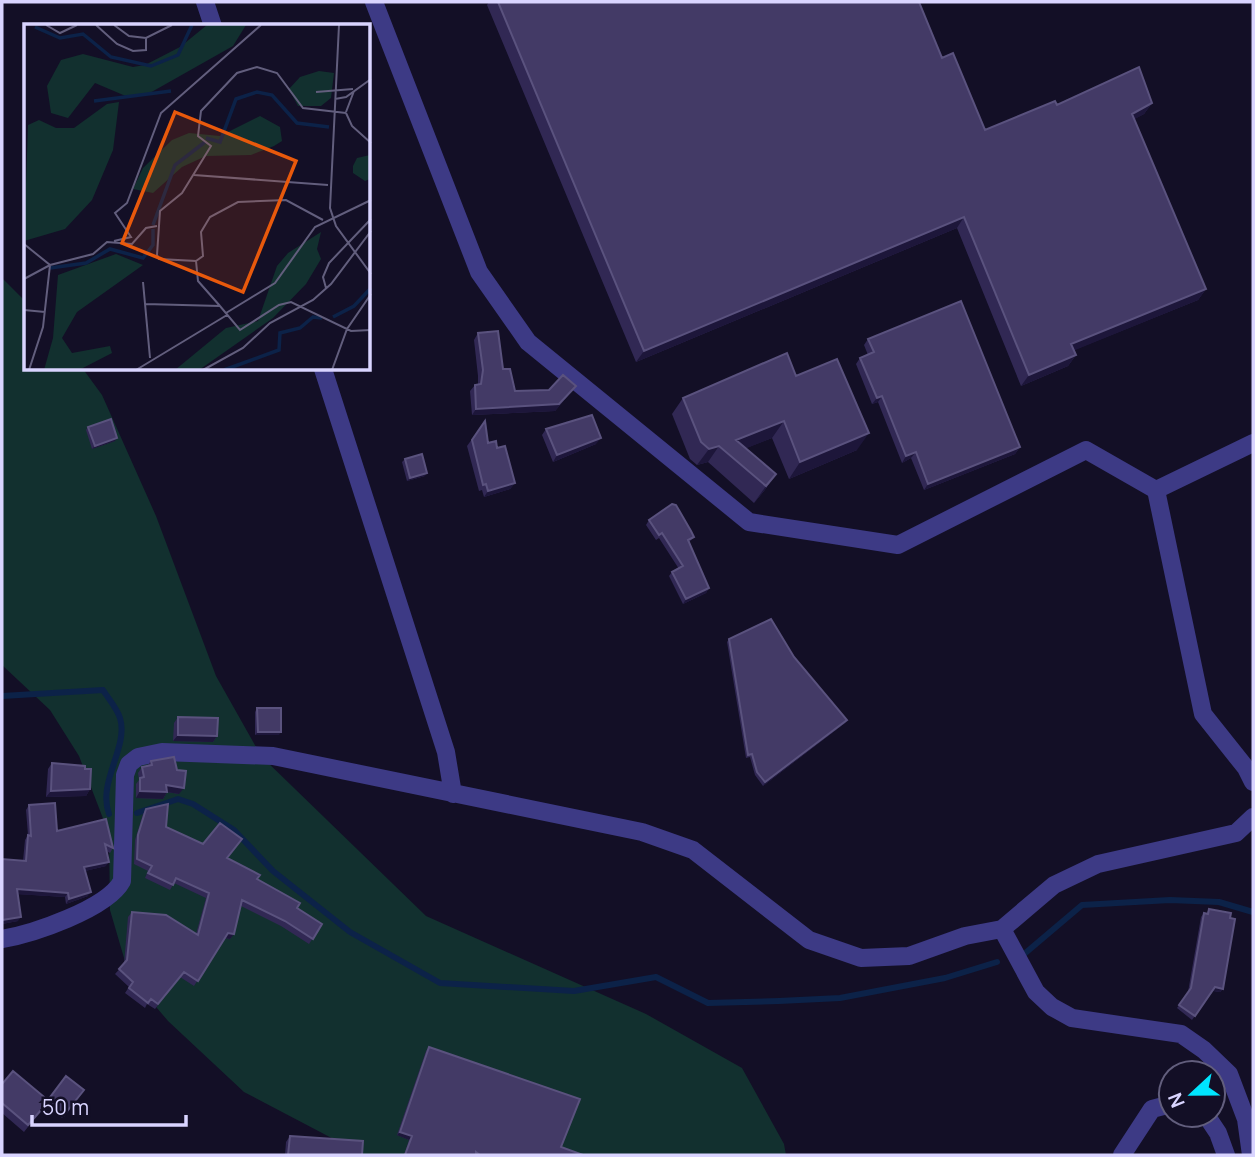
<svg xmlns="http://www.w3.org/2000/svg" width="1255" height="1157" viewBox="0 0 1255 1157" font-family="Manrope,sans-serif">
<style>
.green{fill:#12302f}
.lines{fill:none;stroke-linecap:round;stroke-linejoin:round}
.stream{stroke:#0c2248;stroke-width:6}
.minor{stroke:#3d3a85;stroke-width:18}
.wall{fill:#312854}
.shaded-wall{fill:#1d163a}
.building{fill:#433a66;stroke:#5a527e;stroke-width:2}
.inset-river{fill:none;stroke:#0c2248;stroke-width:3.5}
.inset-road{fill:none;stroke:#625e7d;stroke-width:2}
.view{fill:#e8590c;fill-opacity:0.15;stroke:#e8590c;stroke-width:3.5}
.inset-edge{fill:none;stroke:#d9d4ff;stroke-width:3.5}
</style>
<rect width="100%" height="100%" fill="#130f26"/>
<!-- green -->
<path class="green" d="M2,278L26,302V369H83L102,395L156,516L216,676L261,756L426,916L646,1014L742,1068L784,1144L786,1155H364L244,1092L168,1021L129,975L110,910L109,834L79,756L50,710L2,665Z"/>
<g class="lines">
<!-- stream -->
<path class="stream" d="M2,696L103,690C108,698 117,708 120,718C129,747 97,782 109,814
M137,813L178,799L193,804L234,830L273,871L350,932L440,983L574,991L656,977L708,1003L779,1001L840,998L945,978L997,962
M1023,955L1082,905L1170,900L1219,902L1253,912"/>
<!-- minor -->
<path class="minor" d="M205,2L213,26
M374,2L479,272L528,342L749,522L898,545L1086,450L1156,490
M323,369L446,752L453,794
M1253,443L1156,490L1203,714L1246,768L1253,782
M1002,929L1036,992L1052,1007L1072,1018L1181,1034L1204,1050L1229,1074L1246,1119L1251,1155
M2,939C32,934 107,909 122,881L125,775L129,764L138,757L162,752L273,756L642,832L693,850L809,940L861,958L909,956L965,936L1002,929L1054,885L1098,864L1236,833L1253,817
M1206,1115L1218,1133L1226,1155
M1122,1155L1152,1109L1171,1104"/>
</g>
<!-- wall -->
<path class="wall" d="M489,2H919L942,58L985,130L1057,105L1152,103L1144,114L1134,119L1206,289L1198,300L1074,350L1076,355L1068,366L1021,386L957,228L636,362L487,5Z
M478,333L503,369L515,391L549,390L576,386L555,411L472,415L470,391L475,385L478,384V376L474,340Z
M868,339L1020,447L1015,454L924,490L911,458L902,463L878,402L872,404L856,364L860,358L868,355L864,345Z
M796,376L857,450L789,479L772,438L746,448L776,474L764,491L754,503L708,462L697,465L690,459L672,414L683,398Z
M485,421L488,443L497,448L515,483L510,489L484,497L482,490L479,491L467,446Z
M88,427L115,441L92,449L86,430Z
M546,429L596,444L553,462L542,435Z
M405,459L425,476L407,481L402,462Z
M649,520L694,537L689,542L709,588L706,593L683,604L669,576L672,572L679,569L659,538L656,540L646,525Z
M729,639L794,657L847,720L845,723L763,786L755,775L750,757L746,758L727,642Z
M257,708L279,735H255V712Z
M178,717L217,736L213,742L173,741L174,723Z
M151,761L179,794L167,792L163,799L136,798V784L139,780L138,773L142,767L147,766Z
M52,763L85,769L90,789L86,796L46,797L48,769Z
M29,805L57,831L106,819L113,848L110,853L106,851V866L85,871L88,896L66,904L65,897L18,894V921L2,924L23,861L25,840L28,835L26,810Z
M146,809L166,827L227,858L297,908L322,924L309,944L281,926L241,906L234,934L230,939L225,938L194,986L180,977L155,1009L147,1004L145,1008L125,993L129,987L115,974L124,964L128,917L132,912L196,934L206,898L174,883L170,890L145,878L148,871L134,864L135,840L143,814Z
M1209,909L1223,989L1220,992L1213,991L1192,1020L1177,1008L1188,992L1201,917L1204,913L1206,914Z
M429,1047L561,1147L583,1155H404L409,1140L397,1135L426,1051Z
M2,1084L48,1100L84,1090L62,1118L45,1105L24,1132L2,1113Z
M290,1136L362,1155H285L286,1142Z"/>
<!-- shaded-wall -->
<path class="shaded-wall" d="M1152,103L1144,114L1124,125L1132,114Z
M964,217L957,228L636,362L644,351Z
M1206,289L1198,300L1063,355L1071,344Z
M1076,355L1068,366L1021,386L1029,375Z
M576,386L555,411L472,415L476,409Z
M882,396L878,402L872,404L877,398Z
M784,421L772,438L729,455L736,440Z
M869,433L857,450L789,479L800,462Z
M117,438L115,441L92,449L95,446Z
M601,438L596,444L553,462L557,455Z
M719,446L708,462L697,465L709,449Z
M1020,447L1015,454L924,490L928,484Z
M916,452L911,458L902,463L906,456Z
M427,473L425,476L407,481L410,478Z
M776,474L764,491L754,503L766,486Z
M515,483L510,489L484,497L488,491Z
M709,588L706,593L683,604L686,599Z
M847,720L845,723L763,786L765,782Z
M258,732H281L279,735H255Z
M178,735L217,736L213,742L173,741Z
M166,785L184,788L179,794L161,791Z
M90,789L86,796L46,797L51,791Z
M140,791L167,792L163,799L136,798Z
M109,862L106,866L81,872L84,867Z
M17,889L68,893L65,897L14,894Z
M91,892L88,896L66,904L69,899Z
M21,917L18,921L2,924V920Z
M228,933L234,934L230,939L225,938Z
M1215,987L1223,989L1220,992L1213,991Z
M400,1132L412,1136L409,1140L397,1135Z"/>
<!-- building -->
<path class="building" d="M498,2H919L942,58L953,53L985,130L1055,101L1057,105L1139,67L1152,103L1132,114L1206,289L1071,344L1076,355L1029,375L964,217L644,351Z
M961,301L1020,447L928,484L916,452L906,456L882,396L877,398L860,358L874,352L868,339Z
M498,331L503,369H510L515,391L549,390L563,375L576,386L559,404L476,409L475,385L481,384L483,370L478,333Z
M787,353L796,376L837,359L869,433L800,462L784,421L736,440L776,474L766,486L719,446L709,449L701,442L683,398Z
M592,415L601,438L557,455L546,429Z
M111,419L117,438L95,446L88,427Z
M485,421L488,443L496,441L497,448L505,446L515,483L488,491L486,484L483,485L472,440Z
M422,454L427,473L410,478L405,459Z
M672,504L676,505L691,531L694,537L688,540L709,588L686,599L672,572L683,566L662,533L659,535L649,520Z
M771,619L794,657L847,720L765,782L757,772L752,754L748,755L729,639Z
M257,708H281V732H258Z
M178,717L218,718L217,736L178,735Z
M174,757L177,770L186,771L184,788L166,785L167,792L140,791V778L144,777L142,767L152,765L151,761Z
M52,763L85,766V769H91L90,789L51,791Z
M55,803L57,831L106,819L113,848L105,844L109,862L84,867L91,892L69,899L68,893L17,889L21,917L2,920V859L26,861L28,835L31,836L29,805Z
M168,804L166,827L203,844L220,823L242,839L227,858L260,875L257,879L300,903L297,908L322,924L313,939L285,921L242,900L234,934L228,933L198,981L184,972L158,1004L151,999L148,1003L129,988L133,982L119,969L127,960L132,912L166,915L198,935L209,893L176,878L173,885L148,873L152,866L137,859L138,835L146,809Z
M1209,909L1231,913L1230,918L1235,919L1223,989L1215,987L1195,1016L1179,1005L1191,988L1204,913L1208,914Z
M429,1047L580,1099L561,1147L583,1155H480L476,1152V1155H405L412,1136L400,1132Z
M13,1071L49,1101L28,1125L2,1103V1084Z
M66,1076L84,1090L64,1115L48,1102L49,1101L48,1100Z
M290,1136L363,1141L362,1155H288Z"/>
<!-- overview -->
<g transform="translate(24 24)">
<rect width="346" height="346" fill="#130f26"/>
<path d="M183,1H222L209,22L124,70L104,73L71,59L44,94L27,89L23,62L37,36L59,30L109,43L121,41L156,23ZM295,47L310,49L307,74L297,82H274L265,65L276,53ZM95,78L89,126L68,176L41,205L0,217L4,101L15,96L32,104H50L83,80ZM236,92L256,103L258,117L250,122L227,131L182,132L158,143L129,169L109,165L119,144L148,116L165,109L196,112ZM346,131V155L341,157L329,149V142L333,134ZM297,208L293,225L297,235L282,260L249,294L175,346H151L202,304L234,297L253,242L264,229ZM92,230L119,241L53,288L38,314L48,329L86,322L88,329L55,346H20L29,314L34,251Z" fill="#12302f"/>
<path class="inset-river" d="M11,3L36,14L59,10L87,33L127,42L154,31L168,1M70,77L147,67M182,114L196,118L212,75L233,68L248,71L273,99L305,103M129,201L151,141L181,118M26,244L62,239L86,225L119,234L129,221V205M309,293L330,282L347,264M200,346L255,326L256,309L276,304L289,293L298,294"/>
<path class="inset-road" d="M22,1L36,9L53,1M72,1L93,20L109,27L122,26V14M90,1L105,12L122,14L148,1M315,1L306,184L312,202L347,250M292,68L329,65M311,75L322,73L347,55M0,88V120M322,88L330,67M322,89L328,102L347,119M170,151L304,161M90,217L107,213L91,189L103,179L137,89L237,1M0,220L26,241L19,303L5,346M172,237L179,232L177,208L186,193L214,178L262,176L299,196M0,255L26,241L69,230L83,218L108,220L122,204L133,202M119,258L126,334M302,264L299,253L305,239L347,195M121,280L196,282L216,306L255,281L267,278L327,307L347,306M196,282L174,257L172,237L135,235L133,231L136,187L158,169L187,122L174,112L177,87L213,49L233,43L253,49L279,84L322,89M0,286L21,288M202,289L251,259L291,203L347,176M112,346L203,291M179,346L219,324L246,299L289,276L307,260L347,207M308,346L323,305L347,270"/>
<path class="view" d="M151,88L272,137L219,268L98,219Z"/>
<rect width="346" height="346" class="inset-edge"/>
</g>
<!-- border -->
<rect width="1255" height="1157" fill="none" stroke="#d9d4ff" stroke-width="7"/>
<!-- north arrow -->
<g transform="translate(1192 1094) rotate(248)"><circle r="33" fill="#130f26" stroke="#625e7d" stroke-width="2"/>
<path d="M0-5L12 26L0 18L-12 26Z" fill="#00e5ff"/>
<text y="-10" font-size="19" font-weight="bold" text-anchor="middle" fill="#d9d4ff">N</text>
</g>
<!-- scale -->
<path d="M32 1115v10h154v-10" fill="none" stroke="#d9d4ff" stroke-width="3.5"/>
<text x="42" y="1115" font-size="21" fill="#d9d4ff" stroke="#130f26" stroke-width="5" paint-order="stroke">50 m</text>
</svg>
